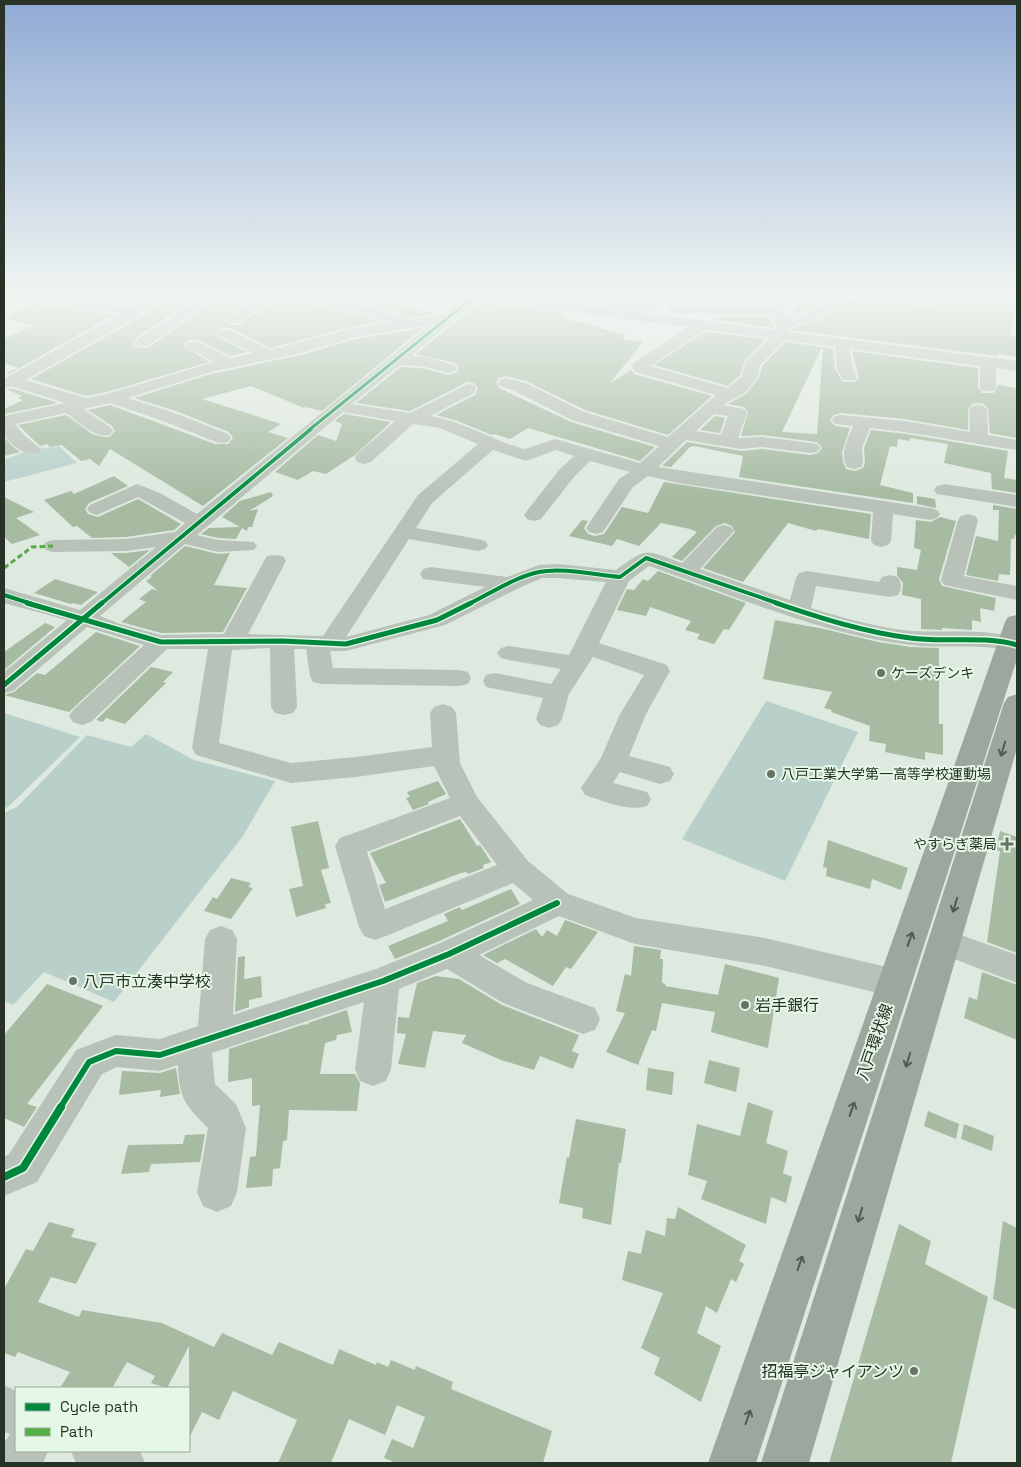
<svg xmlns="http://www.w3.org/2000/svg" width="1021" height="1467" viewBox="0 0 1021 1467" font-family="'Space Grotesk','Noto Sans JP',sans-serif">
<style>
.green{fill:#b9d0ca}
.building{fill:#a6bba2}
.lines{fill:none;stroke-linecap:round;stroke-linejoin:round}
.minor{fill:#b8c2b8;fill-rule:evenodd}
.major{fill:#9da79d;fill-rule:evenodd}
.quiet{stroke:#53ac44;stroke-width:3;stroke-dasharray:5.5 3;stroke-linecap:butt}
.cycleway-far4-casing{stroke:#e5f7e7;stroke-width:5}
.cycleway-far3-casing{stroke:#e5f7e7;stroke-width:6}
.cycleway-far2-casing{stroke:#e5f7e7;stroke-width:8}
.cycleway-far1-casing{stroke:#e5f7e7;stroke-width:9}
.cycleway-casing{stroke:#e5f7e7;stroke-width:11}
.cycleway-far4{stroke:#00873e;stroke-width:3}
.cycleway-far3{stroke:#00873e;stroke-width:4}
.cycleway-far2{stroke:#00873e;stroke-width:5}
.cycleway-far1{stroke:#00873e;stroke-width:6}
.cycleway{stroke:#00873e;stroke-width:8}
.oneway{stroke:#515b50}
.poi-dot{fill:#687267;stroke:#e5f7e7;stroke-width:2}
.labels{text-anchor:middle;stroke-width:4;stroke-linejoin:round;paint-order:stroke}
.poi-label{font-size:14px;fill:#283227;stroke:#e5f7e7;text-anchor:start}
.near-poi-label{font-size:16px;fill:#283227;stroke:#e5f7e7;text-anchor:start}
.near-street-label{font-size:16px;fill:#283227;stroke:#e5f7e7}
</style>
<rect width="100%" height="100%" fill="#dee9df"/>
<!-- green -->
<path class="green" d="M59,446L77,463L4,482V460L27,451Z
M766,701L858,732L785,881L682,839Z
M4,713L80,737L8,807L4,808Z
M146,734L194,760L275,781L243,836L114,1002L44,972L13,1005L4,1001V813L17,807L87,735L131,747Z"/>
<!-- building -->
<path class="building" d="M54,293H149L129,306Z
M173,293H202L136,338L132,343L136,347L148,348L225,293H233L237,298L250,300L227,316L225,321L229,325H240L276,299L274,293H300L297,297L301,302L364,316L381,322L353,326L270,348L230,328H219L214,333L218,337L247,352L231,356L199,340H188L184,344V346L209,362L107,392L86,396L31,379L139,318Z
M315,293H417L398,306L438,313L409,318L374,306Z
M510,293L557,296V293H647L644,311Z
M665,293H745L776,300L770,305L674,303L671,295L660,310Z
M807,293L829,297L812,310L789,316Z
M854,293H906L917,305L927,308L933,307L935,303L928,294L1017,293L1013,320L1009,335L1017,337V357L998,354L997,356L792,330L793,328L826,318L848,300L858,302L853,295Z
M4,298L9,299L113,315L9,374L6,373L18,368L4,363V338L36,325L4,319L28,305L4,300Z
M480,302L565,313L564,318L625,335L623,339L643,342L610,383L632,370L634,374L712,396L668,435L585,410L526,381L506,376L499,378L496,382L499,388L571,422L655,447L640,461L528,428L510,439L494,434L492,435L455,420L436,415L475,395L478,388L474,383L467,382L410,411L356,403L401,367L422,368L449,375L457,372L459,367L455,363L416,354Z
M722,316L767,317L775,325L774,328L715,320Z
M423,328L322,411L306,407L304,408L251,386L202,399L281,424L268,432L288,438L203,506L110,449L99,466L90,459L81,461L62,445L49,447L48,444L40,446L18,425L66,415L92,434L104,437H110L115,431L112,426L88,410L110,405L215,444H228L233,438L229,432L176,411L134,398L211,374L305,354L355,339Z
M705,332L766,339L745,360L740,375L728,386L654,365Z
M786,342L822,347L782,432L817,434L823,347L833,349L835,369L843,382H855L859,378L852,351L978,368V387L982,393H994L998,385L1017,388V438L990,433L988,409L984,404L978,403L972,404L968,409V430L905,419L841,413L834,415L830,420L835,426L850,428L842,452L843,462L846,469L855,471L863,468L865,463L864,448L871,430L907,434L1008,451L1004,478L1017,480V493L992,489L991,473L944,463L948,444L910,438V441L898,439L897,447L890,446L880,485L913,493V503L739,477L743,456L694,446L690,447L671,467L662,466L687,442L741,451L762,449L811,455L818,453L822,448L817,442L762,435L741,436L748,412L744,407L728,404L746,394L759,378L762,366Z
M6,389H14L58,403L4,414V409L23,400L18,398L22,396Z
M344,414L391,422L355,455L326,474L313,471L298,480L275,472L318,435L336,441L342,424L335,421Z
M715,416L725,418L720,433L700,430Z
M4,437L12,446L20,452L4,456Z
M114,476L128,486L89,503L85,509L88,514L98,517L138,499L181,524L174,530L126,537L92,538L77,526L73,527L44,500L71,491L74,494Z
M664,482L871,514L869,539L818,529L816,531L788,523L743,582L703,568L735,532L732,526L725,523L716,526L682,561L672,557L697,532L690,529L661,523L639,546L617,539L612,546L569,536L582,520L588,521L584,528L588,534L595,536L604,534L622,507L648,513Z
M271,492L273,496L249,511L258,509L252,527H248L247,531L242,528L236,539L218,538L201,534L209,528L240,527L222,517L240,501Z
M917,496L935,499L936,508L917,504Z
M4,497L34,512L16,518L40,535L12,544L4,537Z
M993,505L1017,509V535H1015L1014,539H1011L1010,575L999,574L998,581L966,575L976,536L998,541L999,510H993Z
M940,517L956,521L939,579L942,586L996,598L994,611L980,608L981,622L972,620V630L942,628V630L921,629V599L902,595L903,583L897,575V567L917,570L921,550L914,548L916,520L931,522Z
M185,546L218,554L230,553L214,585L247,588L223,632L161,633L121,622L146,602L139,599L152,589L158,591L146,581L152,577L150,576Z
M150,550L129,567L111,553H126Z
M658,571L746,603L729,630L724,629L714,644L697,639L700,634L685,630L691,621L650,607L646,616L617,610L627,589L634,590L643,579L648,581Z
M55,579L98,592L81,605L73,603L71,604L34,593Z
M775,620L824,629L878,642L911,647L939,648V724H943V755L925,752V760L885,752L886,744L869,741L870,726L831,712L832,710L824,708L832,692L763,679Z
M45,623L55,627L4,670V652Z
M96,632L140,646L69,712L4,695L14,692L37,673L45,675Z
M151,667L173,672L163,682L166,683L125,724L106,718L103,722L96,720Z
M438,781L446,794L428,802L429,804L413,810L406,798L410,797L407,792Z
M460,819L477,846L480,845L491,862L483,865L484,868L468,874L466,872L461,873L385,902L379,885L386,883L370,853Z
M318,821L329,868L321,870L331,903L325,904L326,908L296,917L289,889L303,886L291,827Z
M1000,831L1017,837V953L987,942L1000,851L996,850Z
M828,840L908,868L901,890L872,879L870,889L826,876L827,868L823,867Z
M231,878L251,883L248,887L253,888L231,919L204,911L213,897L217,899Z
M511,889L520,904L437,942L395,959L388,946L448,921L444,914L460,907L462,910Z
M565,920L598,932L571,969L566,967L553,986L505,959L497,963L483,955L536,929L542,937L547,930L557,936Z
M634,946L661,950L660,959H663L662,983L666,984L665,986L718,995L725,964L779,978L768,1048L711,1032L715,1012L662,1003L656,1031L652,1030L638,1065L606,1052L625,1013L616,1011L625,974L631,976Z
M245,956L244,979L261,976L262,997L249,1000V1007L235,1012L238,957Z
M982,972L1017,985V1040L964,1018L969,997L977,1000Z
M436,976L459,979L502,1005L579,1035L572,1051L579,1054L573,1069L540,1056L534,1070L501,1060L462,1043L466,1035L433,1031L425,1068L398,1064L406,1034L397,1033L398,1017L409,1018L417,983Z
M47,984L103,1006L27,1104L37,1107L24,1127L4,1118V1035Z
M347,1010L352,1032L337,1035L336,1040L325,1043L320,1074H355L360,1083L357,1111L289,1110L287,1140L283,1141L280,1168L273,1169L272,1186L246,1188L250,1157L256,1156L260,1105L252,1106V1078L228,1082L229,1049L302,1025L309,1024L308,1023Z
M709,1060L740,1068L736,1092L704,1083Z
M176,1068L180,1094L160,1097L161,1090L119,1095L122,1071L160,1073Z
M648,1068L674,1072L672,1095L646,1090Z
M748,1102L773,1111L766,1143L788,1151L783,1173L792,1177L786,1203L771,1197L766,1224L701,1199L707,1181L688,1175L697,1124L740,1136Z
M928,1111L959,1124L956,1139L924,1126Z
M576,1119L626,1129L621,1163H619L611,1225L582,1218L583,1208L559,1203L567,1157L569,1158Z
M964,1124L994,1136L992,1151L961,1139Z
M205,1134L200,1162L151,1164L149,1172L121,1174L128,1145L183,1144L185,1135Z
M678,1207L746,1245L739,1261L744,1264L736,1282L731,1279L717,1313L706,1306L697,1333L721,1346L701,1402L654,1374L660,1358L641,1348L663,1293L622,1280L628,1251L641,1254L646,1230L665,1236L667,1218L675,1219Z
M1003,1221L1017,1228V1310L993,1299Z
M49,1222L75,1229L71,1237L97,1243L76,1284L51,1277L38,1302L79,1317L82,1310L162,1323L214,1347L222,1333L272,1355L279,1342L333,1365L339,1349L376,1365L377,1362L388,1367L391,1360L415,1370L416,1366L453,1382L451,1389L552,1431L543,1463H396L384,1458L392,1439L413,1448L425,1417L397,1405L385,1435L349,1419L331,1463H278L297,1420L233,1391L219,1420L202,1412L189,1438V1346L167,1388L151,1383L155,1376L127,1362L112,1388H60L70,1372L18,1352L15,1357L4,1353V1289L26,1249L33,1251Z
M899,1224L931,1241L925,1264L988,1297L951,1463H829Z"/>
<g class="lines">
<!-- minor -->
<path class="minor" d="M4,293H40L129,308L153,293H171L138,316L26,380L86,398L107,394L214,362L188,348L185,345L188,342H198L231,358L253,353L219,336L216,333L219,330H229L270,350L353,328L389,323L365,314L301,300L299,297L304,293L374,308L409,320L443,314L464,298L453,296L451,293H493L775,330L777,324L768,315L675,313L670,312L668,309L670,306L675,305L771,307L787,293H803L782,312L788,318L813,312L837,293H852C836,314 816,322 791,326L790,332L1017,361V371L996,368V387L994,391H982L980,387V366L850,349L853,369L857,377L855,380H843L837,369L835,347L785,340L760,365L758,377L745,393L723,405L744,409L747,413L738,438L762,437L811,443L817,444L820,448L817,452L811,453L762,447L741,449L686,440L658,467L930,508L937,510L940,514L937,518L930,520L893,514L891,541L888,545L881,547L874,545L871,541L873,512L678,483L648,476L633,487L603,532L596,534L589,532L586,528L619,479L630,472L590,461L573,478L541,519L534,521L527,519L524,515L527,511L559,470L574,456L556,450L526,461L493,450L432,503L416,528L478,539L485,541L488,545L485,549L478,551L409,539L346,637L429,615L485,587L423,579L420,574L423,569L431,567L507,577L539,565L558,564L616,570C649,546 645,550 682,563L717,527L724,525L731,527L734,531L700,569L790,600L796,578L799,573L807,571L879,582L882,577L890,575L898,577C902,584 902,588 898,595L890,597L816,586L811,608C840,617 883,629 913,631C948,633 984,628 1017,638V652C981,643 947,649 911,645C824,635 732,595 649,566L629,581L599,643L667,665L670,671L646,714L629,756L670,767L674,774L670,781L660,784L620,772L613,783L647,792L651,799L647,806C628,812 604,801 585,795L581,788L601,758L620,714L644,675L593,657L569,694L562,719L558,725L549,728L540,725L536,719L543,698L486,687L483,681L486,675L495,673L551,684L561,669L509,660L501,658L497,653L501,648L509,646L569,655L606,582L558,578H542L517,589L445,625L346,651H330L333,668L459,670L468,672L471,678L468,684L459,686L322,684L313,682L310,676L306,649H294L297,707L293,713L284,715L275,713L271,707L270,648L232,650L219,743L291,763L356,757L432,747L430,713L434,707L443,704L452,707L456,713L460,763L477,797L528,861L568,894L636,918L765,938L895,969L907,973L912,983L907,993L895,997L765,966L635,944L559,916L479,955L527,983L595,1008L600,1019L595,1030L583,1034L503,1003L447,969L399,989L391,1069L386,1081L373,1086L360,1081L355,1069L364,1002L212,1053L215,1084L236,1104L246,1128L237,1192L231,1206L217,1212L203,1206L197,1192L208,1128C185,1105 179,1098 178,1065L160,1071L117,1067L102,1074L37,1182L4,1196V1157L9,1154L76,1050L116,1035L160,1039L198,1026L205,939L210,930L221,926L232,930L237,939L233,1015L376,969L438,944L533,900L513,883L386,936L375,940L364,936L359,927L335,846L340,838L450,798L434,766L356,777L291,783L196,755L192,748L208,649H167L91,722L82,725L73,722L69,716L73,710L144,645L87,627L13,691L4,693V672L67,620L4,603V588L80,610L156,547L126,551L53,552L46,550L43,546L46,542L53,540L126,539L175,532L185,523L138,497L97,515L90,513L87,509L90,505L137,484L160,493L197,514L430,325L355,337L305,352L211,372L128,398L175,413L228,434L231,438L228,442L222,443L216,442L163,421L110,403L83,409L110,427L113,431L110,435C95,439 78,421 66,413L15,424L24,435L41,449L38,453C26,456 7,445 4,432C2,427 4,421 4,416L65,403L14,387H4V379L119,314L9,297L4,296ZM478,300L688,327L634,363L632,366L635,372L716,395L668,437L584,412L526,383L506,378L500,380L498,383L500,386L514,391L572,420L659,446L640,463L555,439L525,449C492,441 464,421 430,416L474,393L476,389L474,385L468,384L410,413L352,404L400,365L422,366L449,373L455,371L457,368L455,365L422,356H411ZM705,330L770,338L746,361L742,376L728,388L650,366ZM343,412L395,421L357,454L355,458L357,462L364,464L371,462L413,424L440,428L478,444L418,495L323,636L248,634L286,561L283,556L275,555L267,556L264,561L224,634L161,635L120,624L100,616L185,544L218,552L254,550L257,546L254,542L218,540L197,535ZM714,414L728,416L721,435L696,431ZM460,816L497,865L385,909L367,852Z
M206,293H223L147,346H137L134,343L137,340Z
M235,293H270L275,297L239,323H229L227,320L229,317L255,299L237,296Z
M649,293H663L657,312H647L645,309Z
M908,293H924L933,303L931,306C921,309 914,301 908,293Z
M978,405L984,406L987,410L988,435L1017,440V450C968,443 920,433 870,428L862,448L863,463L861,467L854,469L847,467C839,454 848,439 853,426L835,424L832,420L835,416L841,415L905,421L970,432L969,410L972,406Z
M944,484L1017,495V507L937,494L934,490L937,486Z
M968,514L975,516L978,520L964,576L1017,586V600L944,585L941,580L958,520L961,516Z
M944,929L1017,955V983L933,951L928,942L933,933Z
M4,1385L16,1391V1451H48L43,1463H4V1443L10,1434L4,1432Z
M71,1451H140L145,1463H76Z"/>
<!-- major -->
<path class="major" d="M1017,615V659L756,1463H708L1005,622L1008,617Z
M1017,694V748L809,1463H761L1004,703L1008,697Z"/>
<!-- quiet -->
<path class="quiet" d="M4,568L32,547L53,546"/>
<defs>
<path id="cycleway-far4" d="M309,430L471,299L474,293"/>
<path id="cycleway-far3" d="M4,595L32,604
M101,604L311,429
M469,604C491,593 515,577 539,572C562,567 596,575 620,577L646,558L780,604"/>
<path id="cycleway-far2" d="M27,603L161,642L282,641L346,644L437,620L471,603
M776,603C820,618 864,632 910,638C946,643 982,635 1017,645
M4,685L102,603"/>
<path id="cycleway-far1" d="M60,1108L89,1062L116,1051L160,1055L383,981L449,954L557,903"/>
<path id="cycleway" d="M4,1177L23,1168L61,1107"/>
</defs>
<!-- cycleway-far4 casing -->
<use href="#cycleway-far4" class="cycleway-far4-casing"/>
<!-- cycleway-far3 casing -->
<use href="#cycleway-far3" class="cycleway-far3-casing"/>
<!-- cycleway-far2 casing -->
<use href="#cycleway-far2" class="cycleway-far2-casing"/>
<!-- cycleway-far1 casing -->
<use href="#cycleway-far1" class="cycleway-far1-casing"/>
<!-- cycleway casing -->
<use href="#cycleway" class="cycleway-casing"/>
<!-- cycleway-far4 -->
<use href="#cycleway-far4" class="cycleway-far4"/>
<!-- cycleway-far3 -->
<use href="#cycleway-far3" class="cycleway-far3"/>
<!-- cycleway-far2 -->
<use href="#cycleway-far2" class="cycleway-far2"/>
<!-- cycleway-far1 -->
<use href="#cycleway-far1" class="cycleway-far1"/>
<!-- cycleway -->
<use href="#cycleway" class="cycleway"/>
</g>
<!-- one-way arrows -->
<defs><path id="oneway-shaft" d="M-6 0H5M1.5-3L5.5 0L1.5 3" fill="none" stroke-width="1.6" stroke-linecap="round" stroke-linejoin="round" transform="scale(1.25)"/></defs>
<g class="oneway">
<use href="#oneway-shaft" transform="translate(1003 749) rotate(107)"/>
<use href="#oneway-shaft" transform="translate(955 905) rotate(107)"/>
<use href="#oneway-shaft" transform="translate(910 939) rotate(-71)"/>
<use href="#oneway-shaft" transform="translate(908 1060) rotate(107)"/>
<use href="#oneway-shaft" transform="translate(852 1109) rotate(-71)"/>
<use href="#oneway-shaft" transform="translate(860 1215) rotate(107)"/>
<use href="#oneway-shaft" transform="translate(800 1263) rotate(-71)"/>
<use href="#oneway-shaft" transform="translate(748 1417) rotate(-71)"/>
</g>
<!-- sky -->
<linearGradient id="sky" x2="0" y2="1"><stop stop-color="#90aad5"/><stop offset="0.59" stop-color="#f0f5f1"/><stop offset="1" stop-color="#f0f5f1" stop-opacity="0"/></linearGradient>
<rect width="1021" height="499" fill="url(#sky)"/>
<!-- markers -->
<g class="poi-dot">
<circle cx="881" cy="673" r="5"/>
<circle cx="771" cy="774" r="5"/>
<path d="M1004.5 836.5h5v5h5v5h-5v5h-5v-5h-5v-5h5z"/>
<circle cx="73" cy="981" r="5"/>
<circle cx="745" cy="1005" r="5"/>
<circle cx="914" cy="1371" r="5"/>
</g>
<g class="labels">
<!-- poi labels -->
<g class="poi-label">
<text x="891" y="678">ケーズデンキ</text>
<text x="781" y="779">八戸工業大学第一高等学校運動場</text>
<text x="997" y="849" text-anchor="end">やすらぎ薬局</text>
</g>
<!-- near-poi labels -->
<g class="near-poi-label">
<text x="83" y="987">八戸市立湊中学校</text>
<text x="755" y="1011">岩手銀行</text>
<text x="904" y="1377" text-anchor="end">招福亭ジャイアンツ</text>
</g>
<!-- near-street labels -->
<g class="near-street-label">
<text transform="translate(874 1042) rotate(-71)" y="6">八戸環状線</text>
</g>
</g>
<!-- border -->
<rect width="1021" height="1467" fill="none" stroke="#283227" stroke-width="10"/>
<!-- legend -->
<rect x="15" y="1387" width="175" height="65" fill="#e5f7e7" stroke="#99a89a"/>
<rect x="25" y="1403" width="25" height="8" fill="#00873e" stroke="#99a89a"/>
<text x="60" y="1412" font-size="15" fill="#283227">Cycle path</text>
<rect x="25" y="1428" width="25" height="8" fill="#53ac44" stroke="#99a89a"/>
<text x="60" y="1437" font-size="15" fill="#283227">Path</text>
</svg>
